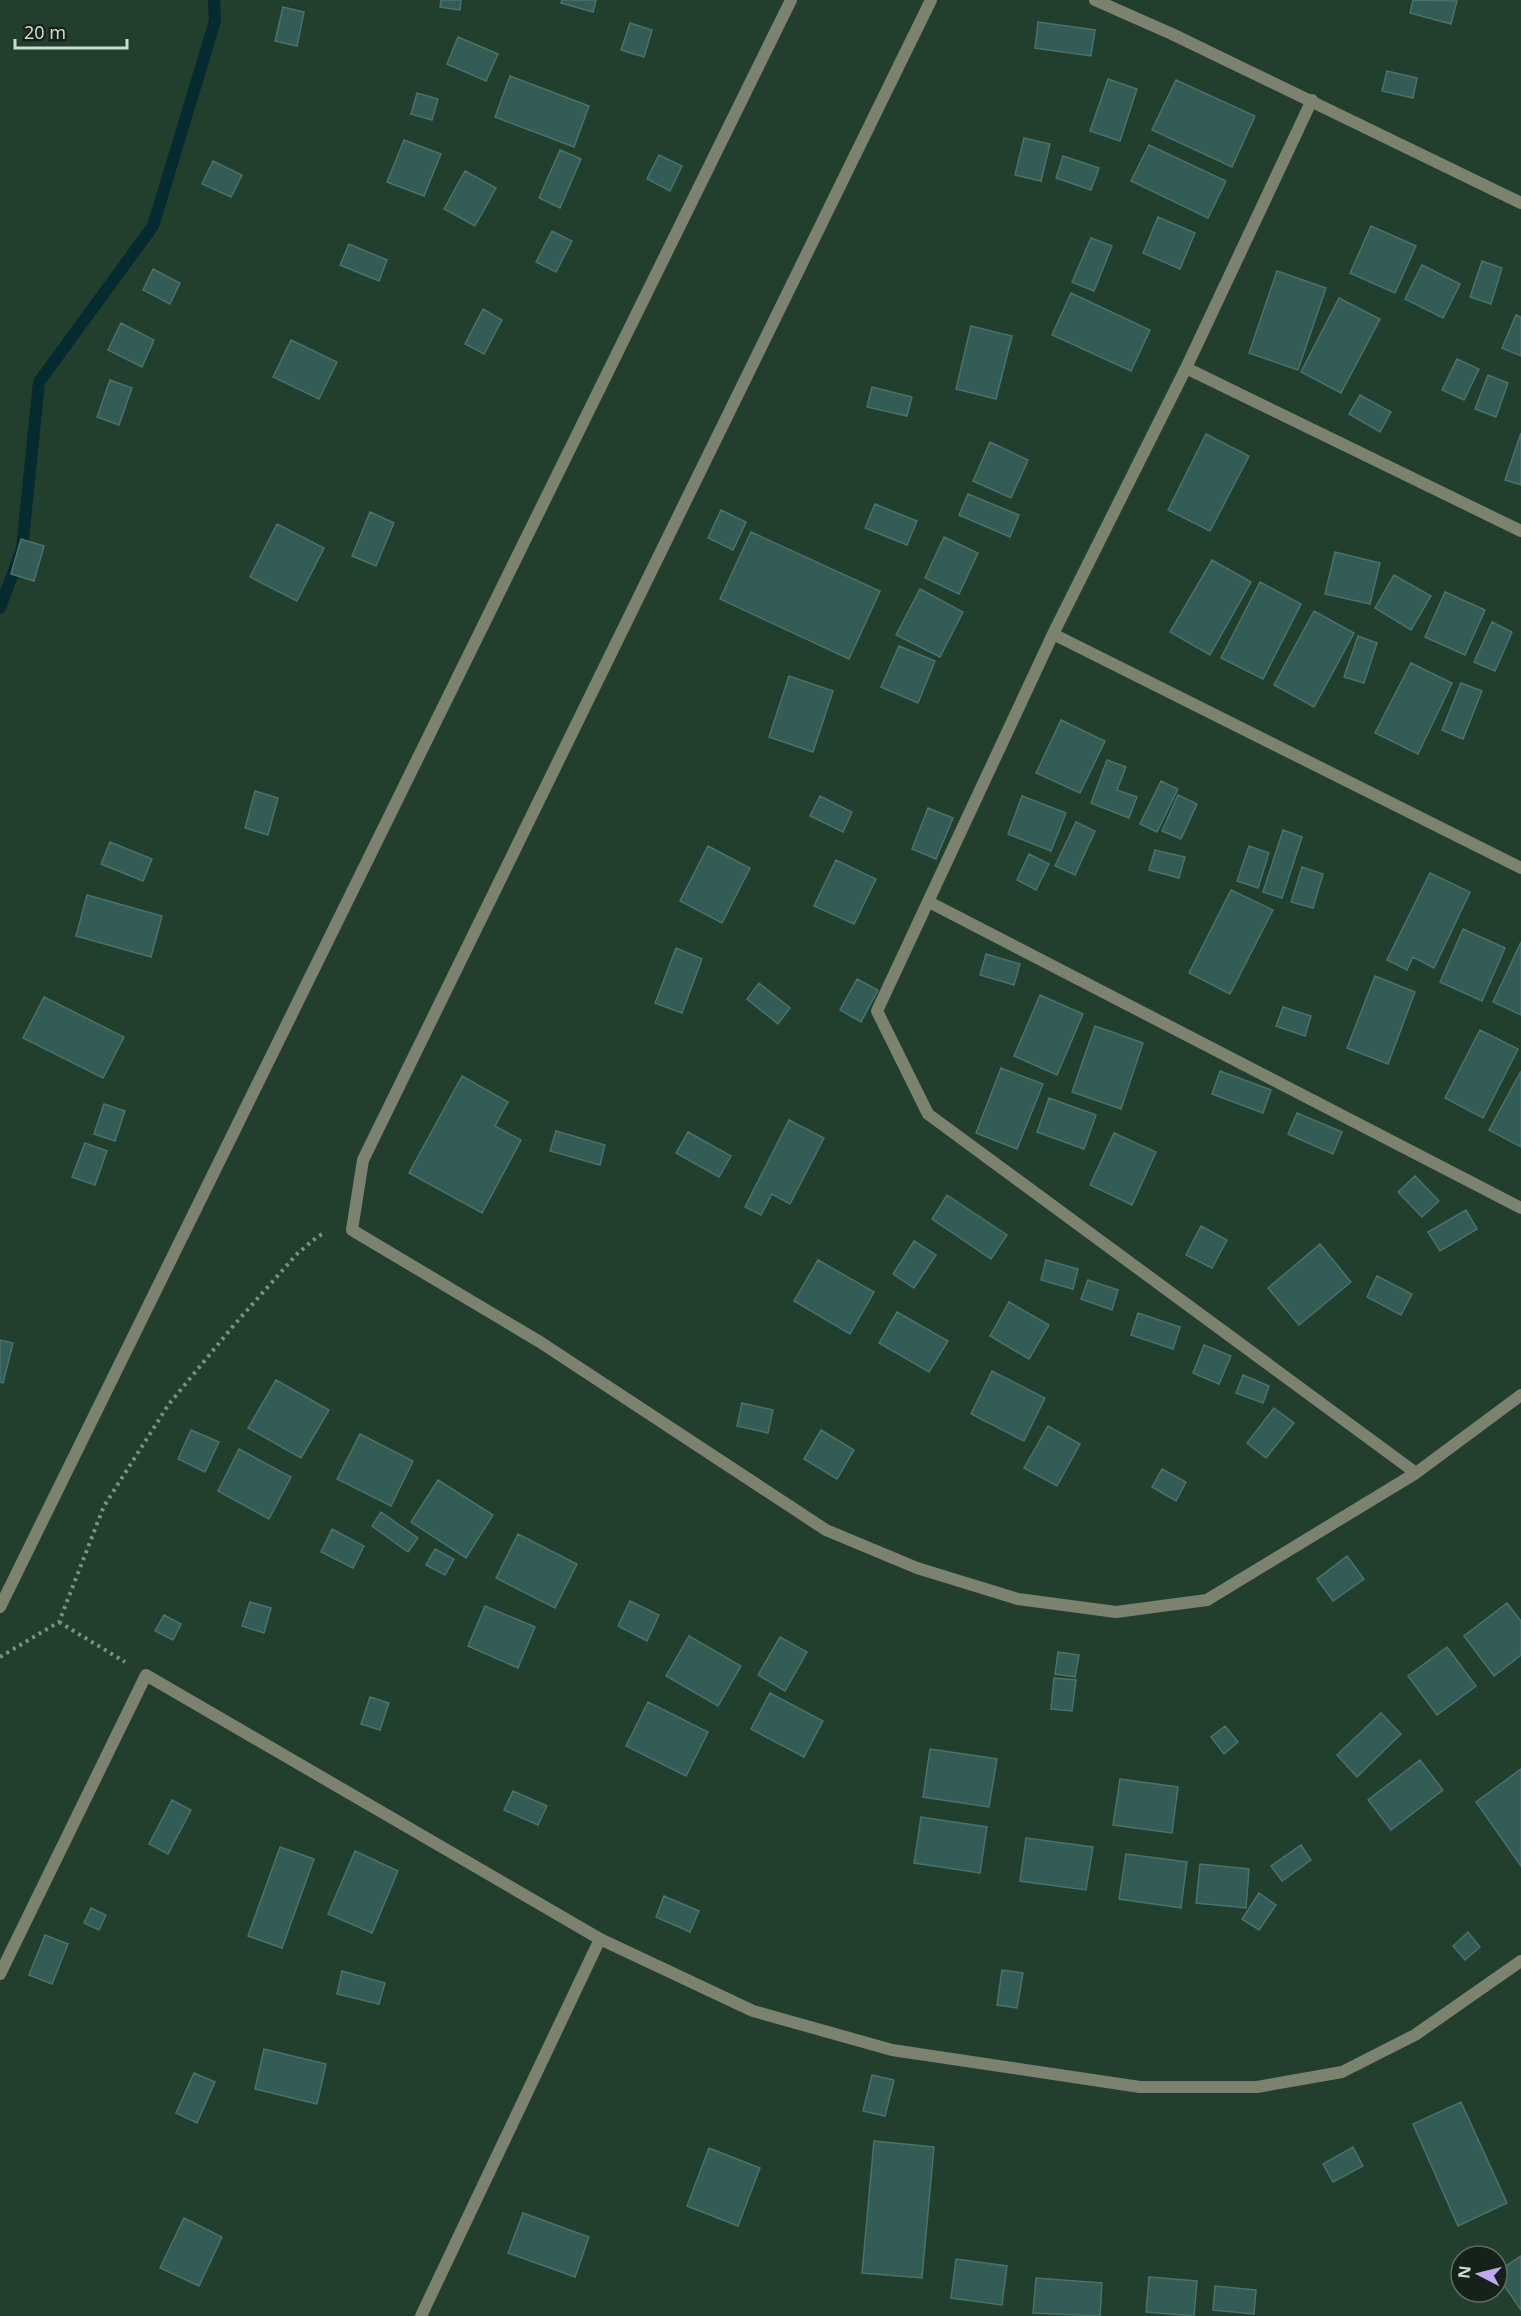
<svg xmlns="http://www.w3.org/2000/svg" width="1521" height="2316" viewBox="0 0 1521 2316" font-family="'Noto Sans',sans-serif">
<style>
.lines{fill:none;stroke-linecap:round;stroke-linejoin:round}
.stream{stroke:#052b31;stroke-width:12}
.building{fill:#345c56;stroke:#4a726c;stroke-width:1.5}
.path{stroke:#7b9183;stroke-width:4;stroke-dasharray:3 4.5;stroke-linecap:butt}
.street{stroke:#7b836f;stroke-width:12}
</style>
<rect width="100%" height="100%" fill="#223e2c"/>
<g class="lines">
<!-- stream -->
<path class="stream" d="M0,608L22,549L39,382L153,226L215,21L214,0"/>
</g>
<!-- building -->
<path class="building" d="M441,0H461L460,10L440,7Z
M562,0H596L593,12L561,3Z
M1413,0L1457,1L1451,24L1410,13Z
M283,7L304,12L297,46L275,41Z
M1038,22L1095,30L1091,56L1035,48Z
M630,23L652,30L644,57L621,50Z
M458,37L498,54L486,81L447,64Z
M1387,71L1417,78L1413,98L1382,91Z
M510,76L589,106L574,147L495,117Z
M1108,79L1137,89L1120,141L1090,131Z
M1176,80L1255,116L1232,167L1152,130Z
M417,93L438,99L432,120L411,114Z
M1024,138L1050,144L1041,181L1015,175Z
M404,140L441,154L424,196L387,182Z
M1149,145L1226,181L1208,218L1131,181Z
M560,150L581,159L560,208L539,198Z
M659,155L682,166L670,191L647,179Z
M1063,156L1099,168L1091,190L1056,178Z
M213,161L242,175L231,197L202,184Z
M465,171L496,188L475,226L444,209Z
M1158,217L1195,233L1180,269L1143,253Z
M1371,226L1416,246L1395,293L1350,273Z
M552,231L572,241L556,272L536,262Z
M1091,238L1112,246L1094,291L1072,282Z
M349,244L387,260L379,281L340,265Z
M1482,261L1502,268L1491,304L1470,297Z
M1422,265L1460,284L1443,318L1405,299Z
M153,269L180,283L170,304L143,290Z
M1277,271L1326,288L1298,370L1249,353Z
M1071,293L1150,330L1131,371L1052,335Z
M1339,298L1380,319L1341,393L1301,372Z
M483,309L502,320L484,354L465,344Z
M1516,315L1521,317V356L1502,348Z
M121,323L154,340L142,367L108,350Z
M971,326L1012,336L996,399L956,389Z
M291,340L337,362L319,399L273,377Z
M1457,359L1479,369L1464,400L1442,390Z
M1488,375L1508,383L1496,417L1475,409Z
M110,380L132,388L119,425L97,417Z
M872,387L912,397L907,416L867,407Z
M1360,395L1391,412L1380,432L1349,414Z
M1521,433V485L1505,480Z
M1206,434L1249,456L1210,531L1168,510Z
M990,442L1028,460L1011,498L973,481Z
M968,494L1019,515L1010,537L959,515Z
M875,504L917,521L907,545L865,528Z
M721,510L746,522L733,550L708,538Z
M370,512L394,523L376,566L352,556Z
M277,524L324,548L297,601L250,577Z
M751,532L880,591L849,659L720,599Z
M944,537L978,553L959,594L925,578Z
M21,539L44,546L34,581L11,574Z
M1335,552L1380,563L1370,604L1325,594Z
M1212,560L1251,582L1210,655L1170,632Z
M1394,575L1431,596L1411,630L1375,608Z
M1260,582L1301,604L1263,679L1221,658Z
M920,589L963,612L940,657L896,635Z
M1445,592L1485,610L1465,655L1425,637Z
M1314,611L1354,633L1314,707L1274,685Z
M1492,622L1512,632L1495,671L1474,662Z
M1358,636L1377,643L1364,683L1344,677Z
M899,646L935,661L918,703L881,687Z
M1411,663L1452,683L1418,754L1375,733Z
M789,676L833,691L813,752L769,737Z
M1461,683L1482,691L1463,739L1442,730Z
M1061,720L1105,741L1080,793L1036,773Z
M1107,760L1126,767L1117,790L1137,797L1129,818L1091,803Z
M1161,781L1178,789L1157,832L1140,824Z
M255,791L278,798L268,835L245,828Z
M1178,795L1197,804L1181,839L1162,831Z
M820,796L852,812L843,832L810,816Z
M1022,796L1066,813L1051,851L1008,834Z
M928,808L953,818L936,859L912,849Z
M1076,822L1095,831L1075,875L1055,866Z
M1283,830L1302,837L1282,898L1263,892Z
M110,842L152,859L143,881L101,864Z
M708,846L750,868L722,923L680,901Z
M1249,846L1269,853L1258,888L1237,881Z
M1155,850L1185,857L1179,878L1149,870Z
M1029,854L1049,864L1036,890L1017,880Z
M836,860L876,879L854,924L814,906Z
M1302,867L1323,874L1313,908L1291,902Z
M1430,873L1470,892L1434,968L1413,957L1407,970L1387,960Z
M1231,890L1273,910L1230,994L1189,973Z
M87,895L162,916L151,957L76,936Z
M1463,929L1505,948L1482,1001L1440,982Z
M1521,942V1015L1493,1002Z
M676,948L702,959L682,1013L655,1003Z
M986,954L1020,964L1014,985L980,975Z
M1375,976L1415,992L1388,1064L1347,1048Z
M857,979L878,990L861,1022L840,1010Z
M759,983L790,1008L778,1024L747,999Z
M1040,995L1083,1014L1057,1075L1014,1056Z
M44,997L124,1037L103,1078L23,1038Z
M1283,1007L1311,1016L1305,1036L1276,1026Z
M1095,1026L1143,1043L1121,1109L1072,1092Z
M1480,1030L1518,1049L1483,1118L1445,1098Z
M1001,1068L1043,1084L1017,1149L976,1133Z
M1220,1071L1271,1090L1263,1113L1212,1094Z
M1521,1071V1147L1489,1130Z
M462,1076L508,1102L495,1126L521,1140L482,1213L409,1173Z
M1049,1098L1096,1115L1084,1149L1037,1132Z
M104,1104L125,1111L115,1141L94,1134Z
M1297,1113L1342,1132L1333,1154L1288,1134Z
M789,1120L824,1138L790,1204L772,1194L761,1215L745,1207Z
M556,1131L605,1145L600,1165L550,1151Z
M688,1132L731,1156L719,1177L676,1153Z
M1114,1133L1156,1152L1132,1205L1090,1185Z
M85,1143L107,1151L95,1185L72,1177Z
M1415,1176L1439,1201L1422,1217L1398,1192Z
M947,1195L1007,1235L991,1259L932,1219Z
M1466,1210L1477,1229L1440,1251L1428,1232Z
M1201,1226L1227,1240L1212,1268L1186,1255Z
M914,1241L936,1255L914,1288L893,1274Z
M1320,1244L1351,1282L1299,1325L1268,1288Z
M818,1260L874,1292L850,1334L794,1301Z
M1046,1260L1078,1269L1073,1289L1041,1280Z
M1377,1276L1412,1294L1401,1315L1367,1297Z
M1088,1280L1118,1290L1112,1310L1081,1299Z
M1009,1302L1049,1325L1029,1359L990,1336Z
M897,1312L948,1341L929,1372L879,1343Z
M1138,1313L1180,1327L1173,1349L1131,1335Z
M0,1340L13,1343L3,1383L0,1382Z
M1204,1345L1231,1356L1219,1384L1193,1373Z
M992,1371L1045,1398L1024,1441L971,1414Z
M1243,1375L1269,1386L1263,1403L1236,1393Z
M276,1380L329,1410L301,1458L248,1428Z
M742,1403L773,1410L768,1433L737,1426Z
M1274,1408L1294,1423L1266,1458L1247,1443Z
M1048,1426L1080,1444L1057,1486L1024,1468Z
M191,1430L219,1442L205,1472L178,1459Z
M821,1430L854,1450L837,1479L804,1459Z
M360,1434L413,1461L391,1506L337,1479Z
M239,1449L291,1477L269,1519L218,1491Z
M1162,1469L1186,1482L1176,1501L1152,1487Z
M438,1480L493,1515L466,1558L411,1522Z
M381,1512L418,1538L408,1552L372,1526Z
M332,1529L364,1546L353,1568L321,1552Z
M518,1534L577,1564L555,1608L496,1578Z
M435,1549L454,1559L445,1575L426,1565Z
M1347,1556L1364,1579L1333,1601L1317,1579Z
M630,1601L659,1615L647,1641L618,1626Z
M250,1602L271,1608L264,1633L242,1626Z
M1507,1603L1521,1621V1655L1494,1676L1464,1636Z
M485,1606L535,1627L518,1668L468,1646Z
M164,1615L181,1624L173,1640L155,1631Z
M689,1636L741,1666L718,1706L666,1676Z
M780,1637L807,1652L785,1691L758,1675Z
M1447,1647L1476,1686L1437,1715L1408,1676Z
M1058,1652L1079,1655L1075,1677L1055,1674Z
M1054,1678L1076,1680L1072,1711L1051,1709Z
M770,1693L823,1721L804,1757L751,1729Z
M370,1697L389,1703L380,1730L361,1724Z
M648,1702L708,1732L686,1776L626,1746Z
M1381,1713L1401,1734L1357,1777L1337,1755Z
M1225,1726L1238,1742L1224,1754L1211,1737Z
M930,1749L997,1759L989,1807L923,1797Z
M1420,1760L1443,1790L1391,1830L1368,1800Z
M1521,1769V1866L1476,1802Z
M1120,1779L1178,1787L1172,1833L1113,1825Z
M513,1791L547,1806L538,1825L504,1810Z
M172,1800L191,1810L168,1854L149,1844Z
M921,1817L987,1827L980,1873L914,1863Z
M1026,1838L1093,1847L1086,1890L1020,1881Z
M1301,1845L1311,1860L1282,1881L1271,1866Z
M280,1847L314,1859L282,1948L248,1936Z
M355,1851L398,1871L372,1933L328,1914Z
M1126,1854L1187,1862L1181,1908L1119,1899Z
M1200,1864L1249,1869L1246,1908L1196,1903Z
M1259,1893L1276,1905L1259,1930L1242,1919Z
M664,1896L699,1911L690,1932L656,1917Z
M91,1908L106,1915L99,1930L84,1923Z
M1468,1932L1480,1947L1465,1960L1453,1946Z
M45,1935L68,1944L52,1984L29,1975Z
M1002,1970L1023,1973L1017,2008L997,2005Z
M342,1971L385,1983L379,2004L337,1994Z
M264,2049L326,2064L317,2104L255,2089Z
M194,2073L215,2082L197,2123L176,2113Z
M872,2075L894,2080L885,2116L863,2111Z
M1461,2102L1507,2203L1458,2226L1413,2124Z
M874,2141L934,2147L922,2278L862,2273Z
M1353,2147L1363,2166L1333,2182L1323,2164Z
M709,2148L760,2168L738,2226L687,2206Z
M523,2213L589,2237L575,2277L508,2253Z
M184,2218L222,2237L199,2286L160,2268Z
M1521,2256V2310L1497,2275V2272Z
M956,2259L1007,2266L1002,2305L951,2298Z
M1149,2277L1197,2281L1194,2316L1146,2312Z
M1036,2278L1102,2283L1100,2316L1033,2313Z
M1215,2286L1256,2290L1254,2314L1213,2310Z"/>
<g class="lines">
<!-- path -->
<path class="path" d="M59,1622L125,1662
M0,1657L59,1622L104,1506L169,1404L234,1325L297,1254L317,1237L326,1232"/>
<!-- street -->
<path class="street" d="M931,0L363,1160L352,1230L540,1342L826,1530L917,1568L1018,1599L1116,1612L1207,1600L1416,1473L1521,1395
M1095,0L1172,34L1521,203
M1312,100L1186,368L1053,634L877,1011L928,1114L1416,1473
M1186,368L1521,531
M1053,634L1521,868
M929,902L1521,1208
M0,1607L791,0
M0,1974L146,1675L600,1939L753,2011L892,2050L1140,2087H1257L1342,2072L1415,2035L1521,1961
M421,2316L600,1939"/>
</g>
<!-- north arrow -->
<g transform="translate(1479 2274) rotate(277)"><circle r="28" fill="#152219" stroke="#5e6c62" stroke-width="1.5"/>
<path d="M0-4.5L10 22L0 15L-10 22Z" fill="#c0a8f3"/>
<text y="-9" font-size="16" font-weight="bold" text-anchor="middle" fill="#cbdcd0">N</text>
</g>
<!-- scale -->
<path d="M15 39v9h112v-9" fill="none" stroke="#cbdcd0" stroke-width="3"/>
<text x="24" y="39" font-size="18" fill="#cbdcd0" stroke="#152219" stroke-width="4.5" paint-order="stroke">20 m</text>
</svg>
